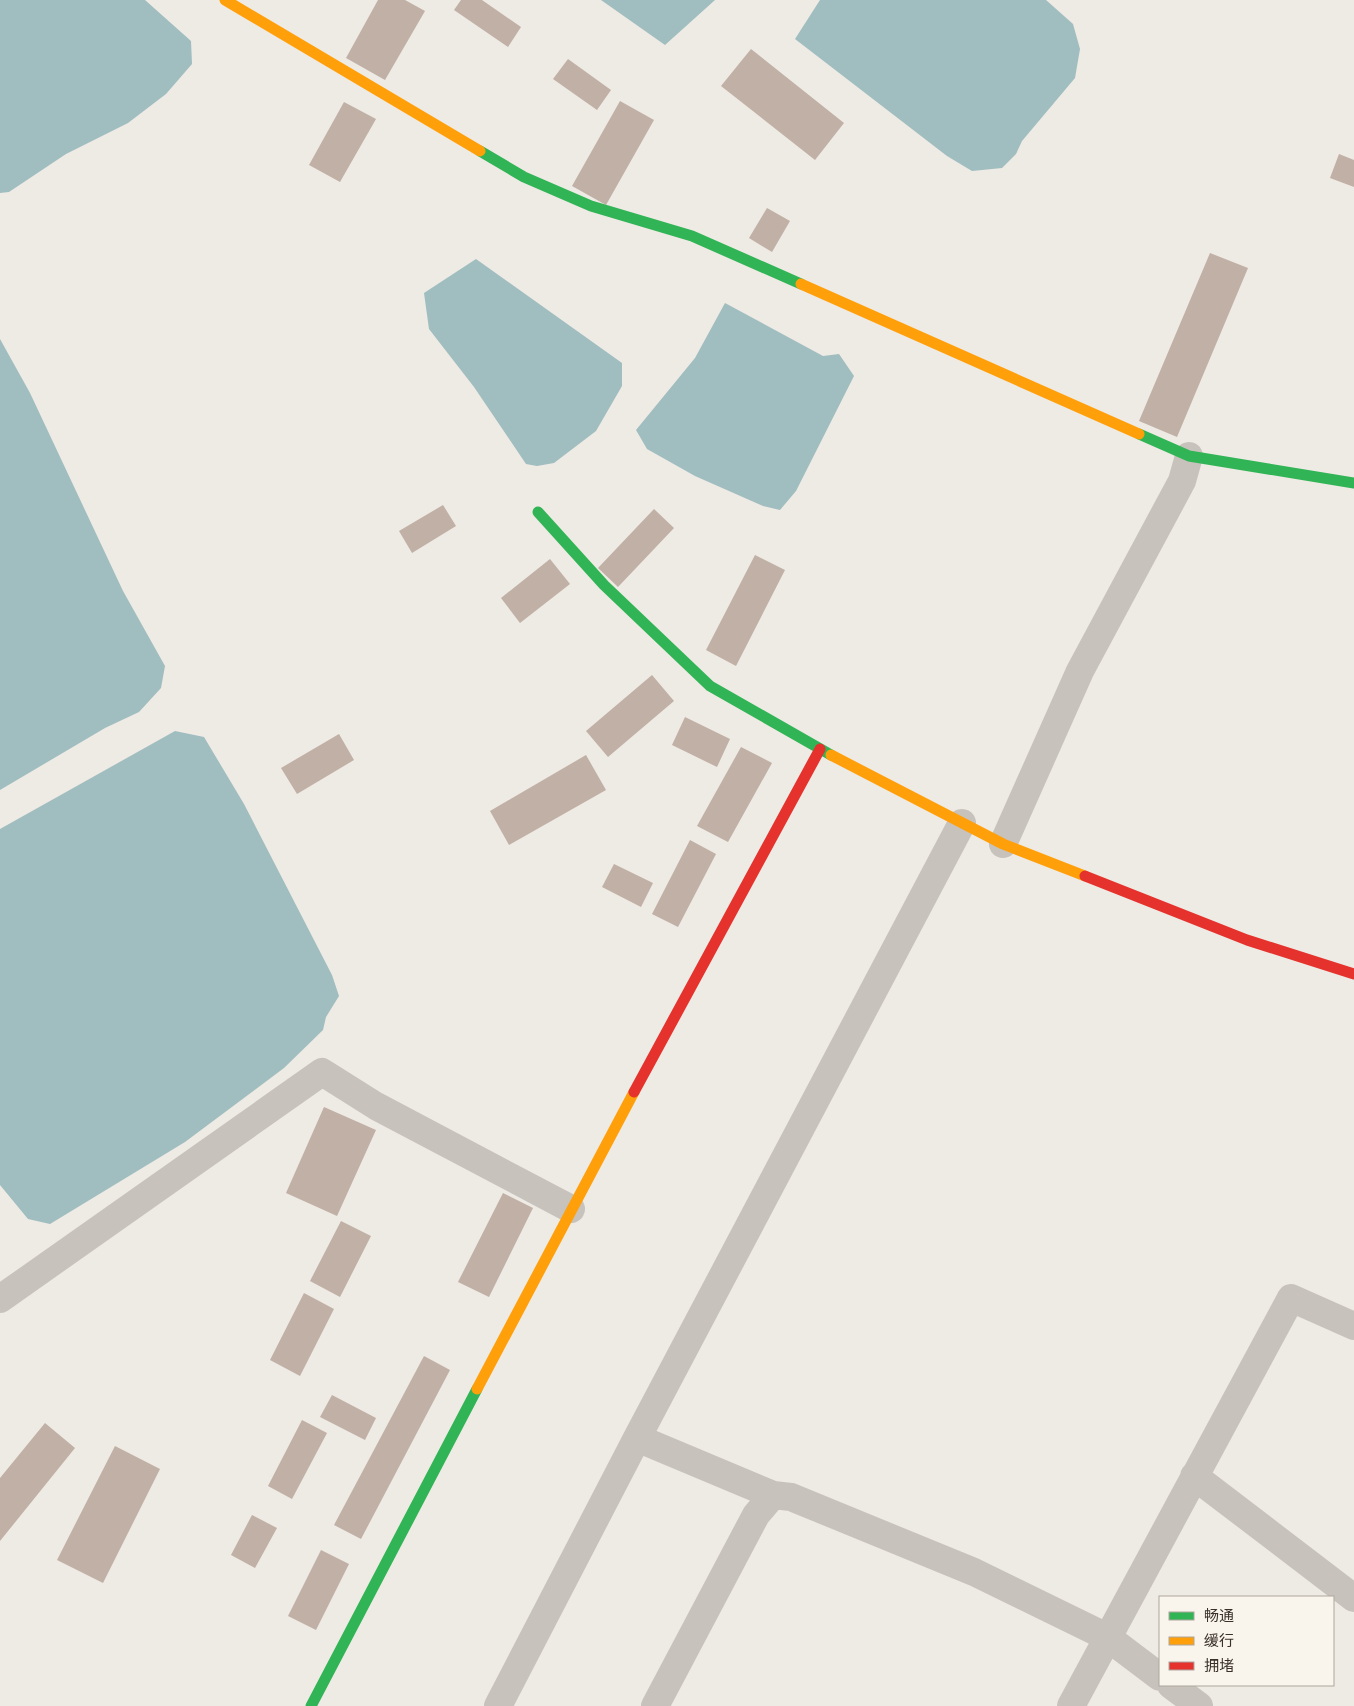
<svg xmlns="http://www.w3.org/2000/svg" width="1354" height="1706" viewBox="0 0 1354 1706" font-family="Helvetica,'Noto Sans SC',sans-serif">
<style>
.water{fill:#a0bdc0}
.building{fill:#c1b0a6}
.lines{fill:none;stroke-linecap:round;stroke-linejoin:round}
.street{stroke:#c8c2bc;stroke-width:28}
.fast{stroke:#30b455;stroke-width:11}
.slow{stroke:#ff9f0a;stroke-width:11}
.jam{stroke:#e5322d;stroke-width:11}
</style>
<rect width="100%" height="100%" fill="#eeeae4"/>
<!-- water -->
<path class="water" d="M0,0H145L191,41L192,64L166,94L128,123L66,154L9,192L0,193Z
M601,0H715L665,45Z
M820,0H1046L1073,24L1080,49L1075,78L1022,141L1016,154L1002,168L972,171L947,156L795,39Z
M476,259L622,363V386L596,431L554,463L537,466L526,464L474,387L429,329L424,293Z
M725,303L823,356L839,354L854,376L796,491L780,510L763,506L695,476L647,449L636,430L695,358Z
M0,339L30,393L123,591L165,666L161,688L139,712L105,728L0,790Z
M175,731L204,737L244,804L332,975L339,996L326,1017L323,1030L284,1068L185,1142L50,1224L28,1219L0,1185V829Z"/>
<!-- building -->
<path class="building" d="M378,0H405L425,11L385,80L346,58Z
M461,0H482L521,27L508,47L454,10Z
M751,49L844,123L815,160L721,86Z
M568,59L611,90L597,110L553,79Z
M620,101L654,120L606,205L572,186Z
M344,102L376,119L340,182L309,165Z
M1339,154L1354,160V187L1330,178Z
M767,208L790,221L772,252L749,238Z
M1210,253L1248,268L1177,437L1139,421Z
M443,505L456,526L412,553L399,531Z
M654,509L674,528L618,587L598,568Z
M755,555L785,570L736,666L706,650Z
M550,559L570,584L520,623L501,598Z
M652,675L674,701L608,757L586,731Z
M685,717L730,739L717,767L672,745Z
M339,734L354,760L297,794L281,768Z
M741,747L772,763L728,842L697,826Z
M586,755L606,790L509,845L490,811Z
M690,840L716,854L678,927L652,914Z
M614,864L653,883L641,907L602,887Z
M324,1107L376,1130L337,1216L286,1193Z
M503,1193L533,1208L489,1297L458,1282Z
M341,1221L371,1236L340,1297L310,1281Z
M304,1293L334,1309L300,1376L270,1360Z
M424,1356L450,1370L361,1539L334,1525Z
M332,1395L376,1418L365,1440L320,1417Z
M302,1420L327,1433L292,1499L268,1486Z
M45,1423L75,1448L0,1541V1478Z
M115,1446L160,1469L103,1583L57,1560Z
M252,1515L277,1528L255,1568L231,1555Z
M321,1550L349,1564L316,1630L288,1616Z"/>
<g class="lines">
<!-- street -->
<path class="street" d="M1003,844L1080,671L1182,481L1189,456
M0,1299L322,1072L376,1106L571,1209
M637,1438L773,1495L791,1497L974,1572L1107,1637L1160,1677
M1194,1476L1354,1598
M1171,1685L1199,1706
M498,1706L637,1438L962,823
M655,1706L756,1515L773,1495
M1071,1706L1291,1298L1354,1326"/>
<!-- fast -->
<path class="fast" d="M480,151L524,177L591,206L692,236L801,284
M1139,434L1189,456L1354,483
M538,512L604,585L710,686L831,755
M311,1706L477,1389"/>
<!-- slow -->
<path class="slow" d="M225,0L480,151
M801,284L1139,434
M831,755L1003,844L1085,876
M477,1389L634,1092"/>
<!-- jam -->
<path class="jam" d="M1085,876L1247,940L1354,974
M634,1092L820,749"/>
</g>
<!-- legend -->
<rect x="1159" y="1596" width="175" height="90" fill="#faf5ec" stroke="#ada69e"/>
<rect x="1169" y="1612" width="25" height="8" fill="#30b455" stroke="#ada69e"/>
<text x="1204" y="1621" font-size="15" fill="#39302a">畅通</text>
<rect x="1169" y="1637" width="25" height="8" fill="#ff9f0a" stroke="#ada69e"/>
<text x="1204" y="1646" font-size="15" fill="#39302a">缓行</text>
<rect x="1169" y="1662" width="25" height="8" fill="#e5322d" stroke="#ada69e"/>
<text x="1204" y="1671" font-size="15" fill="#39302a">拥堵</text>
</svg>
